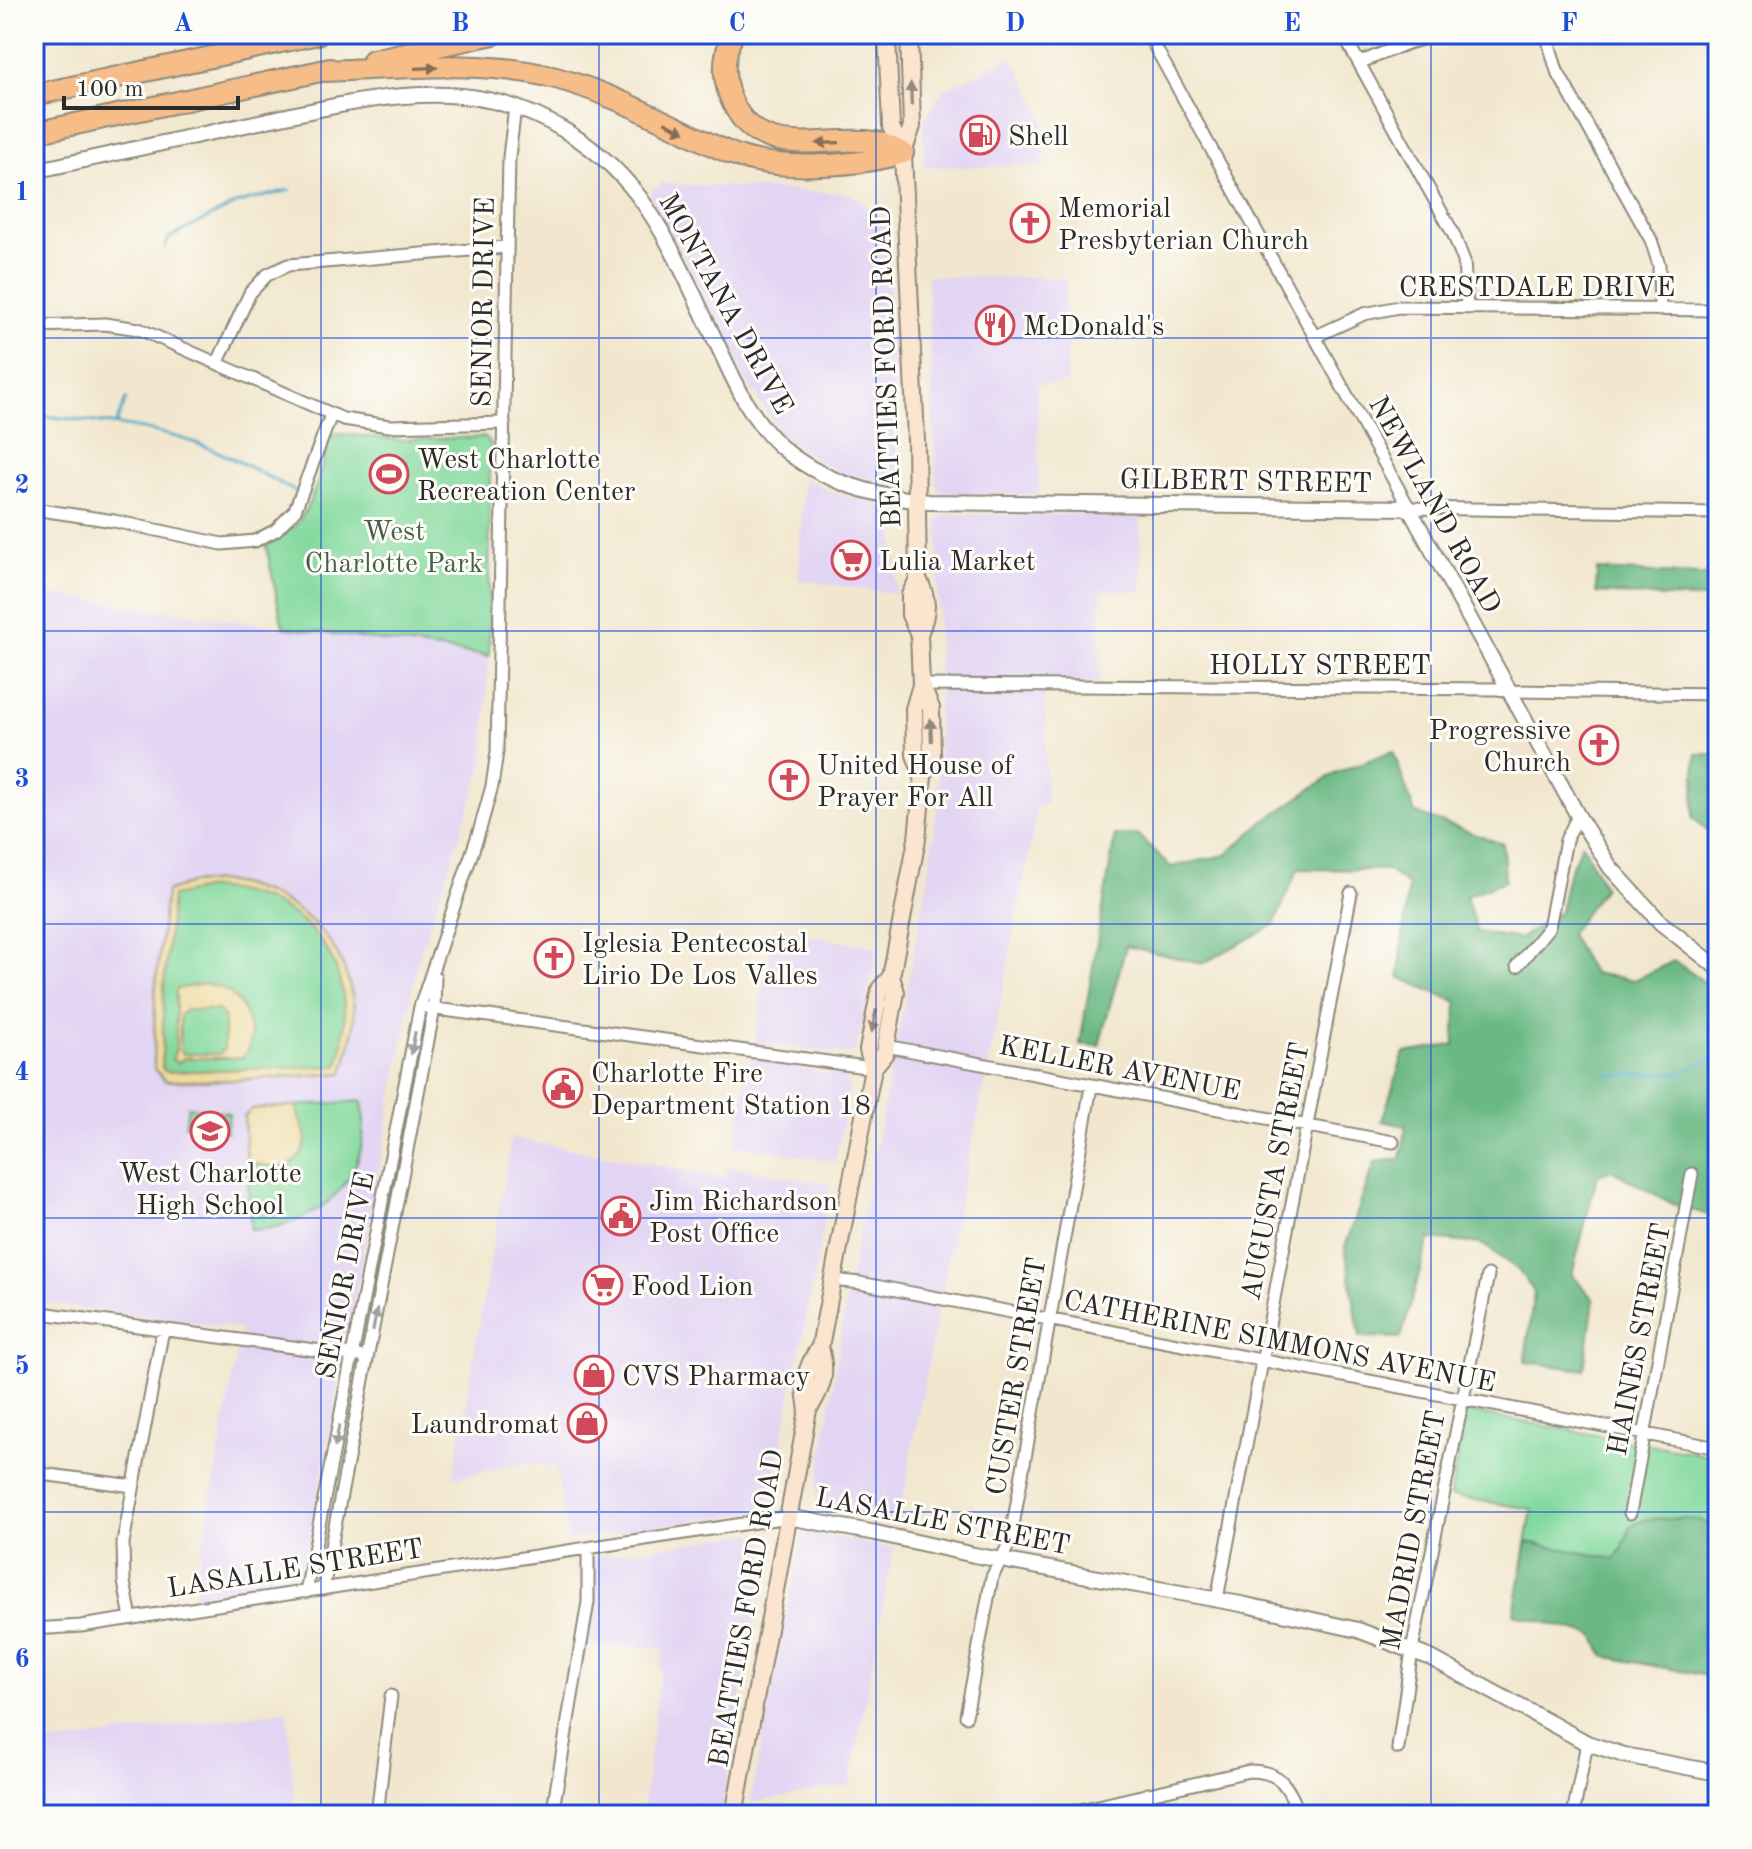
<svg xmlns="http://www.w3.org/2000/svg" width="1752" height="1849" viewBox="0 0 1752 1849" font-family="'Old Standard TT',serif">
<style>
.built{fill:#e2d4f3}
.green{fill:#83d99d;stroke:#578264;stroke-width:2}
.forest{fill:#6ab984;stroke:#4a7258;stroke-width:2}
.sand{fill:#eeda9e;stroke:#8c8264;stroke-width:2;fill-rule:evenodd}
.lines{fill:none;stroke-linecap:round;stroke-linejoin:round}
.stream{stroke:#47a6c6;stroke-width:3}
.minor-casing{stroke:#8e897c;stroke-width:15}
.tertiary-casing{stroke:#8e897c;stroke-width:18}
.secondary-casing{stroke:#8e897c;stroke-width:20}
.motorway-casing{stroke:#8e897c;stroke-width:24}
.minor{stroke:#fff;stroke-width:11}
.tertiary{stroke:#fff;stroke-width:14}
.secondary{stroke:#fce5cf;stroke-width:16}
.motorway{stroke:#f7bd88;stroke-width:20}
.oneway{fill:#876d55}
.oneway2{fill:#94887d}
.oneway3{fill:#a0a0a0}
.grid{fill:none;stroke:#1d4ed8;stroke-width:2;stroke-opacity:0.55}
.labels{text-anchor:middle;stroke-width:6;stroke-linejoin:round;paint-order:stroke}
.poi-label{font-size:28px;fill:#2b2b2b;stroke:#fdfcf7;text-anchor:start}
.street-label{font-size:28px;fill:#2b2b2b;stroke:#fdfcf7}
.park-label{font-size:28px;fill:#455f4d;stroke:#fdfcf7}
.neatline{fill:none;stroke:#1d4ed8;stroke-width:3}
.grid-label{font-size:26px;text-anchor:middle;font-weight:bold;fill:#1d4ed8}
</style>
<rect width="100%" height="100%" fill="#fdfcf7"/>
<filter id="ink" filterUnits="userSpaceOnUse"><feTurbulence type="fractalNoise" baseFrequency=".0125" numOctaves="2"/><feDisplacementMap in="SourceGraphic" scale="16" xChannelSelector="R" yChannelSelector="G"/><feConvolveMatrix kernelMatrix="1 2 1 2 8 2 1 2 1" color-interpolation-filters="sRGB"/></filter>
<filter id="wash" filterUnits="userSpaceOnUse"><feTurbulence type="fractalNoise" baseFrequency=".006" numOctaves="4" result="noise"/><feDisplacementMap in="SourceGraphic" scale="32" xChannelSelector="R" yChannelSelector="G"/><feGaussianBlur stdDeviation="1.8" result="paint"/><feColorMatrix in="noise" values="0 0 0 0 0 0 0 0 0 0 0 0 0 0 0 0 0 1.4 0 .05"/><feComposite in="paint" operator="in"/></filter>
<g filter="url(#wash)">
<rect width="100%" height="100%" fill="#f2e7ce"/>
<!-- built -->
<path class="built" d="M1012,57L1044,117V166L924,167L923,121L943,90Z
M661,183L852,194L886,223L898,461L896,469L887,477L869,481L843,474L817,461L781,434L745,379L683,255L649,194Z
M927,276L1065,278L1067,383L1037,384L1039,495L945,493L939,491L936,483Z
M803,478L838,494L878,504L889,510L894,519L896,594L799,580Z
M943,514L1140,515L1142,591L1101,590L1099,683H1045L1046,805H1038L987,1075L954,1226L898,1525L829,1510L817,1499V1491L846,1299L928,879L938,803V522Z
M34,592L489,656L484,763L418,960L304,1573L293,1583L193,1599L241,1329L34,1302Z
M773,930L877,947L857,1047L853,1053L845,1055L755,1043Z
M749,1058L843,1076L850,1089L835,1162L735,1145Z
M511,1138L726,1178L729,1167L830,1184L816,1269L769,1505L761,1511L568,1540L556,1467L525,1463L453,1478Z
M752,1533L764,1541L765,1549L721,1815H642L663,1648L586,1645L594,1557Z
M813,1533L894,1548L850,1785L750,1803L801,1541L807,1535Z
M287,1710L296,1815H34V1746Z"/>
<!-- green -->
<path class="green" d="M332,433L401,440L485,437L490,443L489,656L283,627L266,546C277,540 289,533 297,523C316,500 322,461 332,433Z
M224,881C277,891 324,917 344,969C349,982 354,997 354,1012C355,1033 348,1053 343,1073L238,1080L166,1081L154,1069L155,994L166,892L191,883Z
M362,1101C375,1175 322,1227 251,1230L244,1117L252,1109Z
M188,1106L229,1113L226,1132L185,1125Z
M1469,1412L1718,1457V1678L1604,1656L1594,1635L1514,1614L1532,1509L1450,1496L1466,1413Z"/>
<!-- forest -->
<path class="forest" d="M1597,570L1718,576V600L1596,593Z
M1393,751L1415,813L1503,844L1505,881L1466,896L1477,932L1519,939L1560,912L1567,878L1582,843L1604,887L1570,934L1592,973L1634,980L1674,961L1718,991V1218L1673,1204L1611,1170L1597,1176L1572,1275L1594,1300L1584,1370L1525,1362L1534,1292L1518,1270L1482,1244L1429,1239L1401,1338L1360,1337L1345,1247L1375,1162L1401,1159L1406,1126L1382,1121L1404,1053L1454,1045L1457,1002L1399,977L1408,885L1387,870L1298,869L1274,925L1202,964L1126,946L1099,1046L1080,1044L1115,835H1138L1171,867L1226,855L1263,822L1335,773Z
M1696,754H1718V839L1693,818Z
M1669,1518L1700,1520L1718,1528V1678L1604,1656L1594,1635L1514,1614L1527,1542L1615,1559L1622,1549L1631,1526L1646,1519Z"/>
<!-- sand -->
<path class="sand" d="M224,881C277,891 324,917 344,969C349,982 354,997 354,1012C355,1033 348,1053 343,1073L238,1080L166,1081L154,1069L155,994L166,892L191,883ZM209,888C311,893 364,968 338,1066L166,1072L162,1068L164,987L172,896Z
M203,984C211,985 220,986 227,991C245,1003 261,1041 242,1058H184L178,1063L172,1059L176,1049V989ZM186,1010H218L224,1016V1049L219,1054H184L180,1050V1015Z
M297,1106C297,1117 301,1121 304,1130C310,1148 297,1166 279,1167C267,1168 259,1162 247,1163L244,1117L252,1109Z"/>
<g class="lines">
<!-- stream -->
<path class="stream" d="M165,247L169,238L238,203L289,190
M34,415C87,421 142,425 193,442C228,454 262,474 295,491
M116,424L126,399
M1608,1075L1681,1073L1718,1056"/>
</g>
</g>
<g filter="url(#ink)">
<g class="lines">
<defs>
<path id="minor" d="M1148,34L1409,508L1718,513
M1343,34L1453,233L1464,261L1467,308
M1546,34L1557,71L1651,240L1659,265L1660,310
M1359,63L1405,44L1439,34
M34,326L105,324L139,329L343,419L389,426L504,423
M1314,337L1364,314L1399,307L1718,310
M218,362L250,293L267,275L288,265L507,247
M34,509L114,521L222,544L255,541L276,530L295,510L331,415
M921,685L1498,689L1510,691L1718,694
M1517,966L1549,927L1566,840L1578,816
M429,1008L873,1068
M886,1046L1393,1142
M833,1280L860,1283L1718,1448
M34,1312L359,1356
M34,1473L133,1486
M1630,1513L1692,1174
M323,1589L434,1009L435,977
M306,1592L420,1007L480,829L492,786L497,752L509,157L515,107
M1217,1599L1351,893
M131,1618L124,1582L123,1543L163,1329
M34,1629L81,1626L788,1517
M966,1716L992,1577L1010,1542L1091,1087
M1398,1748L1412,1650L1488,1275
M377,1815L391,1696
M552,1815L588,1602V1549
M1059,1815L1249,1771C1283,1771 1288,1788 1300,1815
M1146,1815L1148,1794
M1573,1815L1587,1743"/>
<path id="tertiary" d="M34,171C109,155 184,138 259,122C324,108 395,90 462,96C536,103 606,147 647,208C676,251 696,301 719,348C735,382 750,418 779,445C820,482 875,496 929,502L1409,508L1578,816L1610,867L1661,923L1718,968
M788,1517L876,1533L974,1555L1246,1605L1358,1630L1431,1658L1587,1743L1624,1755L1718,1773"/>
<path id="secondary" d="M887,34L891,127L903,153
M909,34L912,126L903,153L916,440L918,579C929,600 928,612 919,634
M918,579L910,595V615L919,634L921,685L914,709L915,755L923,776
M873,1068L868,1050L880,989L891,977L917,839L923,776L932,755L931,708L921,685
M808,1410C823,1387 827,1375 820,1347
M734,1815L808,1410C803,1383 804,1370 820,1347L873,1068L885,1053L886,1046L896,992L891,977"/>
<path id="motorway" d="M733,34C724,53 722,73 729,94C755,166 822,134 875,142C884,143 895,149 903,153
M373,60L494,34
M320,71C398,69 479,58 556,78C600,90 640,110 680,129C700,139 720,150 741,157C785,171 860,166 903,153
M34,95L318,34
M34,133L330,69"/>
</defs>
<!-- minor casing -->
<use href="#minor" class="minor-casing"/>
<!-- tertiary casing -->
<use href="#tertiary" class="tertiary-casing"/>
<!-- secondary casing -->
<use href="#secondary" class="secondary-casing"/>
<!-- motorway casing -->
<use href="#motorway" class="motorway-casing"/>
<!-- minor -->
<use href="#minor" class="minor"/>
<!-- tertiary -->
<use href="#tertiary" class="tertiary"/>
<!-- secondary -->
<use href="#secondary" class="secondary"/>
<!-- motorway -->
<use href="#motorway" class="motorway"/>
</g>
<!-- one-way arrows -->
<defs><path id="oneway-solid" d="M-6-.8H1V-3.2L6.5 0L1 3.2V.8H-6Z" transform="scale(2)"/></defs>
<g class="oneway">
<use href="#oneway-solid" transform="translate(426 68) rotate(-2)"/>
<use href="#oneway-solid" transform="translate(675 127) rotate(26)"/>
<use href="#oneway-solid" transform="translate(828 143) rotate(178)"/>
</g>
<g class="oneway2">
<use href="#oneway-solid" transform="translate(911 94) rotate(-92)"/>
<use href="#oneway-solid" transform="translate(931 730) rotate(-92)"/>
<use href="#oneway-solid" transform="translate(874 1021) rotate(101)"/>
</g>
<g class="oneway3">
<use href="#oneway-solid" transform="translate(413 1043) rotate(101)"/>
<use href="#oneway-solid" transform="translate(375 1320) rotate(-79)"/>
<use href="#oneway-solid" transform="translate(337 1436) rotate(101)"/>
</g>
</g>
<!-- grid -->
<path class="grid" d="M321,34V1815M599,34V1815M876,34V1815M1153,34V1815M1431,34V1815M34,338H1718M34,631H1718M34,924H1718M34,1218H1718M34,1512H1718"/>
<!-- icons -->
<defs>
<symbol id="fuel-ring" viewBox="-11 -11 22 22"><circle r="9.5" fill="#fdfcf7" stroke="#d1495b" stroke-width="1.5"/><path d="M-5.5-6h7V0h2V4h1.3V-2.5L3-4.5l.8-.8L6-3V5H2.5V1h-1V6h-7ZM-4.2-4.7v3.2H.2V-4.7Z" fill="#d1495b"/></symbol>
<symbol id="church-ring" viewBox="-11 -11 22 22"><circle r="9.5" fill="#fdfcf7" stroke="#d1495b" stroke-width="1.5"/><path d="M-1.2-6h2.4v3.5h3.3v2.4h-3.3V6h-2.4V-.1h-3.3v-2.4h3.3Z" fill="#d1495b"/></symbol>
<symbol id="restaurant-ring" viewBox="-11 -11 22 22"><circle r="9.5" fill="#fdfcf7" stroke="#d1495b" stroke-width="1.5"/><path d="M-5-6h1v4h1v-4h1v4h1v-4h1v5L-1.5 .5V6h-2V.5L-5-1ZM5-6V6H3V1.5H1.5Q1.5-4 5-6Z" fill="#d1495b"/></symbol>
<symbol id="stadium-ring" viewBox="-11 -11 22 22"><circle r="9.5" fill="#fdfcf7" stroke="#d1495b" stroke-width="1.5"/><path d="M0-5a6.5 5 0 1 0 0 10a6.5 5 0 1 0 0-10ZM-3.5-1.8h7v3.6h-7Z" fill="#d1495b"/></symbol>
<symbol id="supermarket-ring" viewBox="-11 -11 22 22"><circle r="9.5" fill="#fdfcf7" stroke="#d1495b" stroke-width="1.5"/><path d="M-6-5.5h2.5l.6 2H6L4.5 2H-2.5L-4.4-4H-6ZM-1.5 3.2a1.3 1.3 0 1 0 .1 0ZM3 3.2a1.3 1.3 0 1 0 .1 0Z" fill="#d1495b"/></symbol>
<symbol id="civic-ring" viewBox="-11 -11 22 22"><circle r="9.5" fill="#fdfcf7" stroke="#d1495b" stroke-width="1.5"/><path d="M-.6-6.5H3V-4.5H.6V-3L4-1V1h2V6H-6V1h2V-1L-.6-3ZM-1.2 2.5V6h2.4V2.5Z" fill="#d1495b"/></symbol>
<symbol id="school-ring" viewBox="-11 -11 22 22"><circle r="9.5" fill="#fdfcf7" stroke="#d1495b" stroke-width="1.5"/><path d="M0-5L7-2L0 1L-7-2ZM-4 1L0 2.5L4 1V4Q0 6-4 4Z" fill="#d1495b"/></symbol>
<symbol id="shop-ring" viewBox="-11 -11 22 22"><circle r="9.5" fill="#fdfcf7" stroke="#d1495b" stroke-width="1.5"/><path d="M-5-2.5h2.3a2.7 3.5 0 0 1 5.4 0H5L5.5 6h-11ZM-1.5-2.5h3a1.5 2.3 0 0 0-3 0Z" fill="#d1495b"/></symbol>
</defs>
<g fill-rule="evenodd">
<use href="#fuel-ring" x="958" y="113" width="44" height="44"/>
<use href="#church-ring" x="1008" y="201" width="44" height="44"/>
<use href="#restaurant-ring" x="973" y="303" width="44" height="44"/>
<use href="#stadium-ring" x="367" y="452" width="44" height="44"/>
<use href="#supermarket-ring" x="829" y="538" width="44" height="44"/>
<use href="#church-ring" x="1577" y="723" width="44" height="44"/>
<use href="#church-ring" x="767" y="758" width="44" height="44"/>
<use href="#church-ring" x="532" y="936" width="44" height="44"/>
<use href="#civic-ring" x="541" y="1066" width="44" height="44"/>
<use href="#school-ring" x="188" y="1109" width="44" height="44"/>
<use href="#civic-ring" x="599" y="1194" width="44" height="44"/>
<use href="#supermarket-ring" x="581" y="1263" width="44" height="44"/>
<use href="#shop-ring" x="572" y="1353" width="44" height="44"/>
<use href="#shop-ring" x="565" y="1401" width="44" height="44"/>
</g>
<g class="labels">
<!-- poi labels -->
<g class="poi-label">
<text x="1008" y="145">Shell</text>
<text x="1058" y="217">Memorial<tspan x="1058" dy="32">Presbyterian Church</tspan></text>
<text x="1023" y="335">McDonald's</text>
<text x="417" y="468">West Charlotte<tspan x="417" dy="32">Recreation Center</tspan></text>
<text x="879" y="570">Lulia Market</text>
<text x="1571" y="739" text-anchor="end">Progressive<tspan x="1571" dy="32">Church</tspan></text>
<text x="817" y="774">United House of<tspan x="817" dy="32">Prayer For All</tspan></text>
<text x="582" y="952">Iglesia Pentecostal<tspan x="582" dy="32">Lirio De Los Valles</tspan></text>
<text x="591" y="1082">Charlotte Fire<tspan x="591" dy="32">Department Station 18</tspan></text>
<text x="210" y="1182" text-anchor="middle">West Charlotte<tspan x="210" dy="32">High School</tspan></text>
<text x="649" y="1210">Jim Richardson<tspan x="649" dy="32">Post Office</tspan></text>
<text x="631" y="1295">Food Lion</text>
<text x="622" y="1385">CVS Pharmacy</text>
<text x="559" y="1433" text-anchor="end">Laundromat</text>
</g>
<!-- street labels -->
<g class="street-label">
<text x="1537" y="296">CRESTDALE DRIVE</text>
<text transform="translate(482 302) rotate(-89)" y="10">SENIOR DRIVE</text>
<text transform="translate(727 303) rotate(61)" y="10">MONTANA DRIVE</text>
<text transform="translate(885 367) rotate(-92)" y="10">BEATTIES FORD ROAD</text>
<text transform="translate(1246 480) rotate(1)" y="10">GILBERT STREET</text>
<text transform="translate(1436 504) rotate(61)" y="10">NEWLAND ROAD</text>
<text x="1320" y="674">HOLLY STREET</text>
<text transform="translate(1120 1067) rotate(11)" y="10">KELLER AVENUE</text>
<text transform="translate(1274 1171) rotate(-79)" y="10">AUGUSTA STREET</text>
<text transform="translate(344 1275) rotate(-79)" y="10">SENIOR DRIVE</text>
<text transform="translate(1638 1339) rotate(-79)" y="10">HAINES STREET</text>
<text transform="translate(1280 1340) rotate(11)" y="10">CATHERINE SIMMONS AVENUE</text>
<text transform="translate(1015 1376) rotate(-80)" y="10">CUSTER STREET</text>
<text transform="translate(943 1520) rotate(11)" y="10">LASALLE STREET</text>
<text transform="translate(1412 1530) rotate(-79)" y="10">MADRID STREET</text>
<text transform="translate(295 1567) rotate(-9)" y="10">LASALLE STREET</text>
<text transform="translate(745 1608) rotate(-80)" y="10">BEATTIES FORD ROAD</text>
</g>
<!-- park labels -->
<g class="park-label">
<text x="394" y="540">West<tspan x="394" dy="32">Charlotte Park</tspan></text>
</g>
</g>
<!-- margin -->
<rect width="1752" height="1849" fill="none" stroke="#fdfcf7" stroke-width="88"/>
<!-- scale -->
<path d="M64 96v12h174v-12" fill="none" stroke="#2b2b2b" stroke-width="4"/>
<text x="76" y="96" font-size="24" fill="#2b2b2b" stroke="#fdfcf7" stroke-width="6" paint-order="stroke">100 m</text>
<rect x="44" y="44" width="1664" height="1761" class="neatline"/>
<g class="grid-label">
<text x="183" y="31">A</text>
<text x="460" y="31">B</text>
<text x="737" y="31">C</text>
<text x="1015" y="31">D</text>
<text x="1292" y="31">E</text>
<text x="1569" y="31">F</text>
<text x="22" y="200">1</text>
<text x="22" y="493">2</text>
<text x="22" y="787">3</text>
<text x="22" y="1080">4</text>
<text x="22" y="1374">5</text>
<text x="22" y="1667">6</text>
</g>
</svg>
